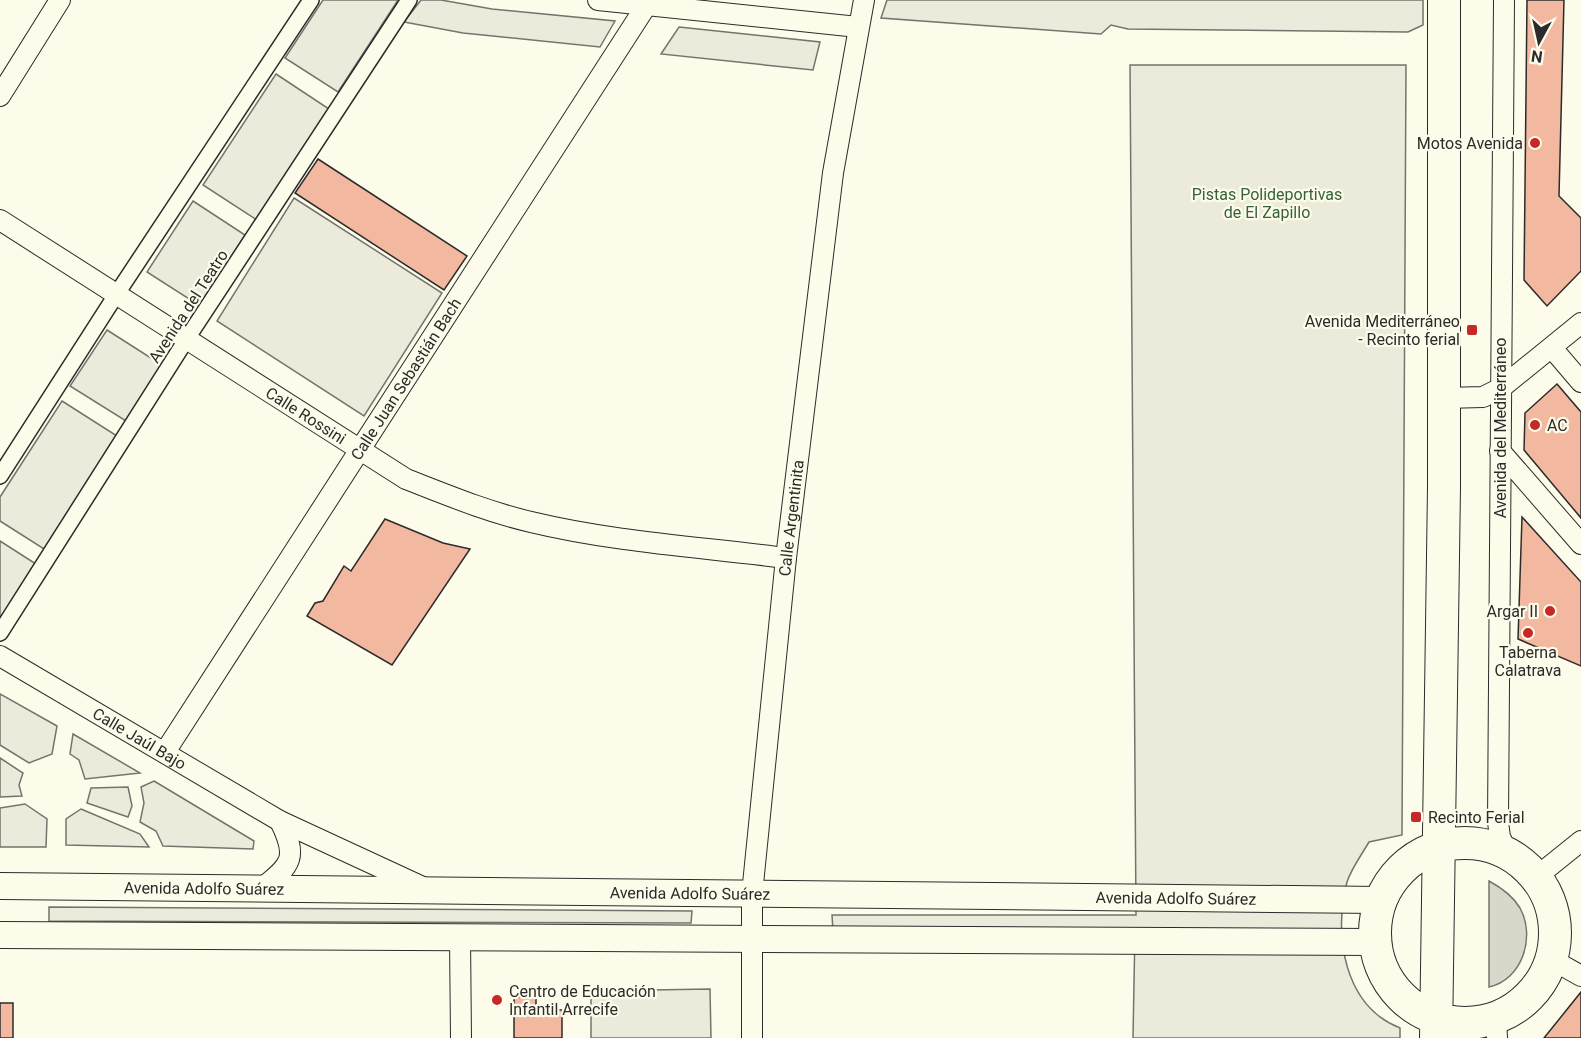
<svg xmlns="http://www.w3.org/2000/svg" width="1581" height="1038" viewBox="0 0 1581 1038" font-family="Roboto,sans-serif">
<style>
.green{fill:#ecebdb;stroke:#74746e;stroke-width:1.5}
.parking{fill:#eceadb;stroke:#74746e;stroke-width:1.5}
.water{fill:#d8d7c9;stroke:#74746e;stroke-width:1.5}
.building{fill:#f2b8a0;stroke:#2b2b2b;stroke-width:1.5}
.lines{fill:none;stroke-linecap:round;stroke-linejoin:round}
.pedestrian-casing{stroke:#2b2b2b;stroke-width:18}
.minor-casing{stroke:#2b2b2b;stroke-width:22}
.tertiary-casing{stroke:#2b2b2b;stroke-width:28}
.primary-casing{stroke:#2b2b2b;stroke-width:34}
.pedestrian{stroke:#fdfbea;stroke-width:15}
.minor{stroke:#fdfbea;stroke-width:20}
.tertiary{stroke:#fdfbea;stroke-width:26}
.primary{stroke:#fdfbea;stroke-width:32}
.poi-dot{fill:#c62828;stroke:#fdfbea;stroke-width:2}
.labels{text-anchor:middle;stroke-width:4.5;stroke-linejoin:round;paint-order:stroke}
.poi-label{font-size:16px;fill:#2b2b2b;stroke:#fdfbea;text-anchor:end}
.park-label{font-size:16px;fill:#34623c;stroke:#fdfbea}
.street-label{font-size:16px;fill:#2b2b2b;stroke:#fdfbea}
</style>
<rect width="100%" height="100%" fill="#fdfbea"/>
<!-- green -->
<path class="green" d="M323,0H398L338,92L285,58Z
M421,0H441L492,9L615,21L600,47L463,33L404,22Z
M679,27L820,42L813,70L661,54Z
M1130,65H1406L1402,835L1369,842C1362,854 1351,869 1347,882C1333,935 1344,1006 1400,1028V1038H1133L1135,929L833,931L832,915H1136Z
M276,74L329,109L257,220L203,185Z
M294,198L442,293L364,416L217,321Z
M193,201L245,235L200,306L147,272Z
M107,330L162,365L126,421L70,386Z
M62,401L117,436L44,549L0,521V497Z
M0,541L36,564L0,620Z
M0,694L57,726L52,754L29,763L0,745Z
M73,734L140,773L85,779L79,760L70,754Z
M0,758L23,773L19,785L22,796L0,797Z
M154,781L254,841L253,849L163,846L156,831L140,822L144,803L141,787Z
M128,787L132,806L128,817L87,803L91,788Z
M25,804L47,819L46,847H0V808Z
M81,809L140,834L149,847L66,845V819Z
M49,907L692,911L691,923L49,921Z
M710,989L711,1038H591V991Z"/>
<!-- parking -->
<path class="parking" d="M887,0H1423V25L1408,32L1128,29L1111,25L1101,34L881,18Z"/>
<!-- water -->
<path class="water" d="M1489,881C1502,888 1513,896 1520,908C1536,937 1522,980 1489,987Z"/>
<!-- building -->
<path class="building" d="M1527,0H1564L1559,196L1581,218V271L1547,306L1524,280Z
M318,159L467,256L444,290L295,193Z
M1557,384L1581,412V518L1524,450L1525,413Z
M1522,517L1581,582V666L1518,639Z
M385,519L443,543L470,549L392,665L307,616L315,603L323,601L344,566L351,571Z
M1581,992V1038H1544Z
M514,997H536V1010H562V1038H514Z
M0,1003H13V1038H0Z"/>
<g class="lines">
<defs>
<path id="pedestrian" d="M0,476L116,295L311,0
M0,633L186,340L409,0"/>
<g id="minor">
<path d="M598,0L858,27"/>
<path d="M1504,0L1498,822L1500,837L1508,854"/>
<path d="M0,96L60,0"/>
<path id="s1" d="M0,220L406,479C447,495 488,512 531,522C614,542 701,547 786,558"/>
<path d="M1552,348L1581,382"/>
<path d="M1444,398L1483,397L1501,388L1581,323"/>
<path d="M1500,451L1581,544"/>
<path id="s2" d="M0,656L280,821L427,889"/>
<path id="s3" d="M165,752L646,6"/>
<path d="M1535,878L1581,841"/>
<path d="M262,888C292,865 298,857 280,821"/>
<path d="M460,938L461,1038"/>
<path d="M1551,959L1581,976"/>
<path d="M1496,1019L1497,1038"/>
<path id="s4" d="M752,1038V894L786,558L833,173L864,0"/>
</g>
<g id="tertiary">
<path id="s5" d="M0,886L1381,900"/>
<path d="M0,935L1376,942"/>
</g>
<path id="primary" d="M1375 933a90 90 0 1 1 180 0a90 90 0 1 1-180 0Z
M1436,1038L1444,487V0"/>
</defs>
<!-- pedestrian casing -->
<use href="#pedestrian" class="pedestrian-casing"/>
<!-- minor casing -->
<use href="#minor" class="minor-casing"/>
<!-- tertiary casing -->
<use href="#tertiary" class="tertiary-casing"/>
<!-- primary casing -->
<use href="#primary" class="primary-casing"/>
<!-- pedestrian -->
<use href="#pedestrian" class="pedestrian"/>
<!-- minor -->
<use href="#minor" class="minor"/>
<!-- tertiary -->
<use href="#tertiary" class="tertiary"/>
<!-- primary -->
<use href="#primary" class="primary"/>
</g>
<!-- markers -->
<g class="poi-dot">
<circle cx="1535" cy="143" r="6"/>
<rect x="1466" y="324" width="12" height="12" rx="3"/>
<circle cx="1535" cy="425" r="6"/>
<circle cx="1550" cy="611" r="6"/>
<circle cx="1528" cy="633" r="6"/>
<rect x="1410" y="811" width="12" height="12" rx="3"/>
<circle cx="497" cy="1000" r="6"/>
</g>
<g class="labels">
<!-- poi labels -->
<g class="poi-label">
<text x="1523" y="149">Motos Avenida</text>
<text x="1460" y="327">Avenida Mediterráneo<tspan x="1460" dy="18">- Recinto ferial</tspan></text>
<text x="1547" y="431" text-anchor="start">AC</text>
<text x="1538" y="617">Argar II</text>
<text x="1528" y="658" text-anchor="middle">Taberna<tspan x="1528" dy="18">Calatrava</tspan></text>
<text x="1428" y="823" text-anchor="start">Recinto Ferial</text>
<text x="509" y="997" text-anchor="start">Centro de Educación<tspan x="509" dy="18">Infantil Arrecife</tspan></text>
</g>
<!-- park labels -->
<g class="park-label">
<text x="1267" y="200">Pistas Polideportivas<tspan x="1267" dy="18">de El Zapillo</tspan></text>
</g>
<!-- street labels -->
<g class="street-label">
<text transform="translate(188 306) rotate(-57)" y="6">Avenida del Teatro</text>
<text dy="6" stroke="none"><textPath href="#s3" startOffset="444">Calle Juan Sebastián Bach</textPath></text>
<text dy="6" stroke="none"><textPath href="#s1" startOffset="363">Calle Rossini</textPath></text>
<text transform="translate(1500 428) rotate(-90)" y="6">Avenida del Mediterráneo</text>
<text dy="6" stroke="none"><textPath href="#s4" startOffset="522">Calle Argentinita</textPath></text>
<text dy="6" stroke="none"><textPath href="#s2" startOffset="162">Calle Jaúl Bajo</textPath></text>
<text dy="6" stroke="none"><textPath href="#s5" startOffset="204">Avenida Adolfo Suárez</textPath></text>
<text dy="6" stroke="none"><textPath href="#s5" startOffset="690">Avenida Adolfo Suárez</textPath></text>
<text dy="6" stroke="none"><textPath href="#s5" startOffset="1176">Avenida Adolfo Suárez</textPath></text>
</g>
</g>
<!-- north arrow -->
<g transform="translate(1539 42) rotate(188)" stroke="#fdfbea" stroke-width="4.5" paint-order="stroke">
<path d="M0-4.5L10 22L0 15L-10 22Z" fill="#2b2b2b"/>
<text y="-9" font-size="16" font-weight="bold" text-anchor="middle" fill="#2b2b2b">N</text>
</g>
</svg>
